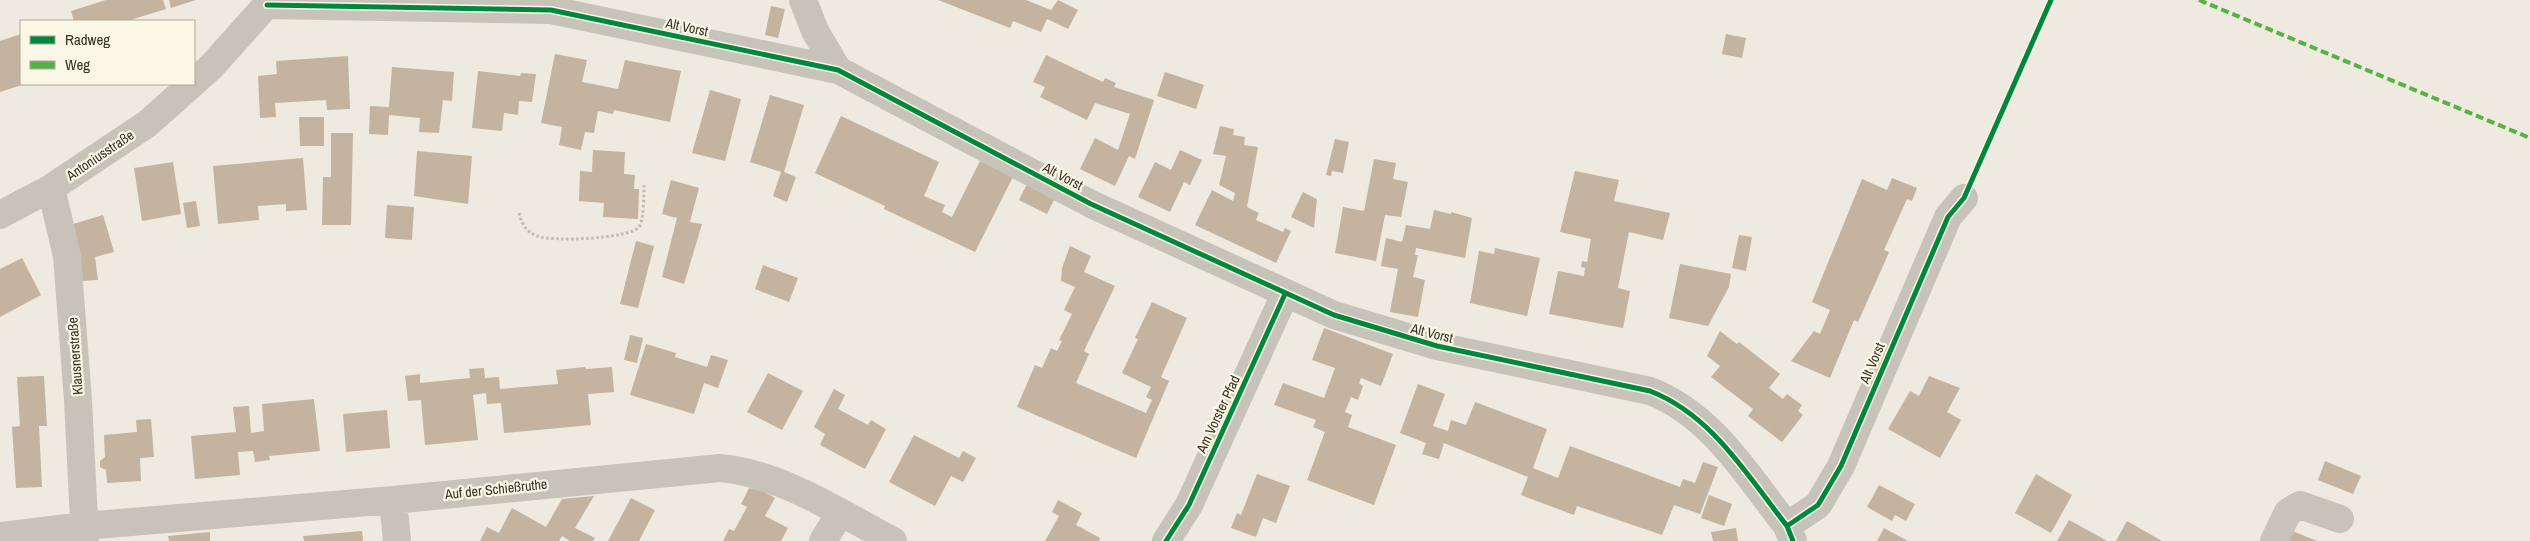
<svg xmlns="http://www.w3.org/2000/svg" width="2530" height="541" viewBox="0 0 2530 541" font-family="'Archivo Narrow',sans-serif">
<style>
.building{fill:#c3b39f}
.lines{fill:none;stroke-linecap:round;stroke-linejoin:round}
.path{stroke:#bfbbb1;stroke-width:3;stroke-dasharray:2.5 2.5;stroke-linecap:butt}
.minor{stroke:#c7c3b8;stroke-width:28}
.quiet{stroke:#56b245;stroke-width:4;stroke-dasharray:8 4;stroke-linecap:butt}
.cycleway-casing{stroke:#fbf7e6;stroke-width:8}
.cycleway{stroke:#00873e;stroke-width:5}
.labels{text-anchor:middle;stroke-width:4.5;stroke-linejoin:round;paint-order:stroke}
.street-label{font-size:14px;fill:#383026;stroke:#fbf7e6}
</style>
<rect width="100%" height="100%" fill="#eeeadf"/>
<!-- building -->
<path class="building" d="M106,0H163L166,9L127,21H74L71,11Z
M169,0H196L171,8Z
M938,0H1026L1051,10L1058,0L1078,10L1068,29L1047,19L1041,32L1013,21L1010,28Z
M771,6L785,9L778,38L765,35Z
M21,34V84H25L0,92V41Z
M1726,34L1746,38L1742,58L1722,54Z
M555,54L587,60L582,82L618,89L625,60L681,71L670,122L614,110L613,114L598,111L594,133L585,132L581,150L559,145L562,127L541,123Z
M1046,55L1103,82L1105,78L1116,83L1114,87L1154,100L1135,159L1129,156L1115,186L1080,169L1095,138L1118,150L1130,114L1095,103L1087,120L1040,97L1045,87L1033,82Z
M348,56L350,109L327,110L326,100L275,103L276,117L260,118L258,76L277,74L276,61Z
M392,67L454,72L452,101L443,100L439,133L419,132L420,118L389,115L388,135L369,134L370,106L389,107Z
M478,71L520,76L521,73L536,74L532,102L519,101L518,115L504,113L502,131L472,128Z
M1165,72L1204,85L1196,109L1157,96Z
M710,90L741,99L725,161L692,153Z
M770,95L804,105L784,172L796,177L787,202L773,196L781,172L750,162Z
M841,116L939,162L924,196L945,205L942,212L952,217L980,161L1013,177L975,252L884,209L885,206L815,173Z
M299,117H324V146H300Z
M1220,126L1234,129L1233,135L1245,137L1244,145L1258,147L1247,207L1259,213L1256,220L1283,232L1285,228L1291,231L1276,263L1195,225L1212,190L1233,201L1235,193L1219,185L1226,156L1213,154Z
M331,133H353L351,225H322L323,177H331Z
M1335,139L1349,142L1343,173L1332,171L1331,176L1326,175Z
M593,150L625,152L624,174L635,175L634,189H639L638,219L603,217L604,203L579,201L580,171L592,172Z
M1180,150L1202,160L1190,185L1184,182L1170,212L1138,197L1155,162L1171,170Z
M417,151L472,156L468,204L414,196Z
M303,158L307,210L286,211V204L258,206L259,220L218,224L213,166Z
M1374,159L1396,163L1393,179L1408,182L1401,217L1385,215L1376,261L1335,253L1343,207L1364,211Z
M173,162L181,214L142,221L134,168Z
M1575,171L1619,180L1614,201L1670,213L1663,240L1629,232L1618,288L1630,291L1623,328L1549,314L1558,271L1584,276L1585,268L1581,267L1582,261L1587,262L1591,239L1560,232Z
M1892,178L1917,188L1912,201L1907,199L1884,250L1889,252L1883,266L1858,322L1854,320L1830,378L1791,361L1814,331L1820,334L1830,310L1812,302L1862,179L1887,190Z
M671,180L699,188L690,222L702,224L684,284L662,277L677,218L662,214Z
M1027,184L1055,198L1047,214L1019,200Z
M1303,192L1317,199L1314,228L1291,217Z
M196,201L200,226L187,228L183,203Z
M387,205L414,207L412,240L385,238Z
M1434,210L1451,214V212L1472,218L1465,258L1416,248L1415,255H1418L1413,277L1425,280L1418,317L1390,312L1398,269L1381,266L1386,238L1402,242L1406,225L1430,229Z
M103,215L114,252L95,257L98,280L82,281L70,225Z
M1739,235L1752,237L1746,271L1732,268Z
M636,241L654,246L638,308L620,304Z
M1070,246L1091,256L1084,272L1115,286L1084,351L1089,354L1076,383L1146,413L1152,400L1146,397L1151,387L1122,373L1138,339L1135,338L1152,302L1187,318L1161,377L1169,381L1136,458L1017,407L1035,365L1042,368L1051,348L1057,351L1062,341L1059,340L1072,314L1064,310L1075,287L1061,281L1062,268Z
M1495,248L1540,258L1527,316L1470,303L1479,251L1494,254Z
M22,258L41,295L0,317V269Z
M1680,264L1731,274L1729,287L1708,326L1669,318Z
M763,265L798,278L789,302L755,289Z
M1324,328L1393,354L1381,386L1361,378L1359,383L1363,386L1358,400L1351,397L1345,412L1352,415L1348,427L1396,445L1374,505L1307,480L1325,432L1313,427L1316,420L1274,405L1283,383L1324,398L1335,368L1312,360Z
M1720,331L1737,344L1739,342L1780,374L1769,388L1783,399L1787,394L1802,405L1798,411L1803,415L1782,442L1748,416L1753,409L1711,377L1720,366L1707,356Z
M630,335L643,338L637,363L624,360Z
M646,344L676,353L675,357L707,367L711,355L728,360L718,388L704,383L694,414L630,395Z
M585,367L586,369L612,367L614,392L588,394L591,425L504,433L501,403L487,404L486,393L473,395L478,440L425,445L421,400L408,401L405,376L420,374V383L470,378L469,369L484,368L485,378L499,377L500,389L558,384L556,370Z
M768,373L803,391L782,430L747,412Z
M44,376L47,426H39L42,487L16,488L12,427L20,426L17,377Z
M1929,376L1960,388L1947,412L1961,420L1940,458L1888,429L1910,391L1919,396Z
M1418,384L1445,394L1433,426L1448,431L1451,420L1466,425L1475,402L1547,429L1533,468L1558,478L1570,446L1680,487L1683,479L1695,483L1703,462L1718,467L1700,514L1674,505L1662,535L1577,506L1574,515L1521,495L1528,477L1444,443L1439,459L1422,454L1426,443L1400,433Z
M834,389L845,395L838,409L868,425L871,420L886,429L865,469L820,445L825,434L814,427Z
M314,399L320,451L269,456L270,460L255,462L253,451L238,452L240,475L195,479L191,436L236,432L233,407L249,406L251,433L264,431L262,404Z
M387,410L390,448L346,452L343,414Z
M151,419L154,457L140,458L141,481L107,483L106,470L100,467V461L105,457L104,435L137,432L136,420Z
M914,435L959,458L963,451L976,458L963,482L951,476L935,506L889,482Z
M2325,461L2361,476L2353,494L2318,480Z
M1257,474L1290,486L1276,523L1263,518L1256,537L1231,528L1237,513L1241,515Z
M2036,474L2072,495L2051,533L2015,513Z
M1879,485L1915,504L1906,521L1895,515L1892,521L1867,507Z
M749,488L763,491L775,498L765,516L788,528L781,541H723L729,529L734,531L747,507L741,504Z
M1709,495L1732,504L1724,526L1701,518Z
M594,496L575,528L595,538L593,541H570L562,536L559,541H480L487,527L499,533L512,508L546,527L562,499Z
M631,498L655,510L639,541H608Z
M1058,500L1082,513L1076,525L1100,538L1099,541H1045L1059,516L1052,512Z
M2069,520L2091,532L2107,541H2057Z
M2127,521L2162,541H2116Z
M1736,528L1738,541H1713L1711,532Z
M1884,528L1908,541H1877Z
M2290,530L2317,541H2286Z
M362,531L363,541H304L303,536Z
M210,532V541H169L168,536Z"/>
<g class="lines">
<!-- path -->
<path class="path" d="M519,213C522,224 526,232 537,236C552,242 629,239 639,227C644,221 644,194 644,185"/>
<!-- minor -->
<path class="minor" d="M803,0L815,31L838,70
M267,5L551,10L838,70L1091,204L1334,315L1437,346L1650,391C1712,415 1747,475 1787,526L1793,541
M194,82L211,67L271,0
M51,188L67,256L78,400L85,541
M0,215L51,188L147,124L192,84
M393,500L397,541
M1787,526L1818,505L1841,466L1948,217L1964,198
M0,536L84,526L393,500L720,468C780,473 840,513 893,541
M823,541L840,513
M1166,541L1189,505L1285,294
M2274,541L2288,512L2300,505L2340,519"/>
<!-- quiet -->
<path class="quiet" d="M2199,0L2530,138"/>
<defs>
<path id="cycleway" d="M267,5L551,10L838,70L1091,204L1334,315L1437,346L1650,391C1712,415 1747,475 1787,526L1793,541
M1787,526L1818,505L1841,466L1948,217L1964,198L2051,0
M1166,541L1189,505L1285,294"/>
</defs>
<!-- cycleway casing -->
<use href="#cycleway" class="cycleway-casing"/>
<!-- cycleway -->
<use href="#cycleway" class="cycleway"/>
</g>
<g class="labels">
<!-- street labels -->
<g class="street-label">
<text transform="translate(687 27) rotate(12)" y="5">Alt Vorst</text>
<text transform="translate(100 155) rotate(-34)" y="5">Antoniusstraße</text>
<text transform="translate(1063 176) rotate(28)" y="5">Alt Vorst</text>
<text transform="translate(1432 333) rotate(14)" y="5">Alt Vorst</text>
<text transform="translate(75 356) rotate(-94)" y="5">Klausnerstraße</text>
<text transform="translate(1872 363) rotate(-67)" y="5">Alt Vorst</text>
<text transform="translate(1218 414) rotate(-65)" y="5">Am Vorster Pfad</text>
<text transform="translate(496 489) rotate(-6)" y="5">Auf der Schießruthe</text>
</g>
</g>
<!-- legend -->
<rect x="20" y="20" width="175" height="65" fill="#fbf7e6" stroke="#ada799"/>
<rect x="30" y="36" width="25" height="8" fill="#00873e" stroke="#ada799"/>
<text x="65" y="45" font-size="15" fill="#383026">Radweg</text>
<rect x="30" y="61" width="25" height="8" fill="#56b245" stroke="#ada799"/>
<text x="65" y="70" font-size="15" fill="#383026">Weg</text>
</svg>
